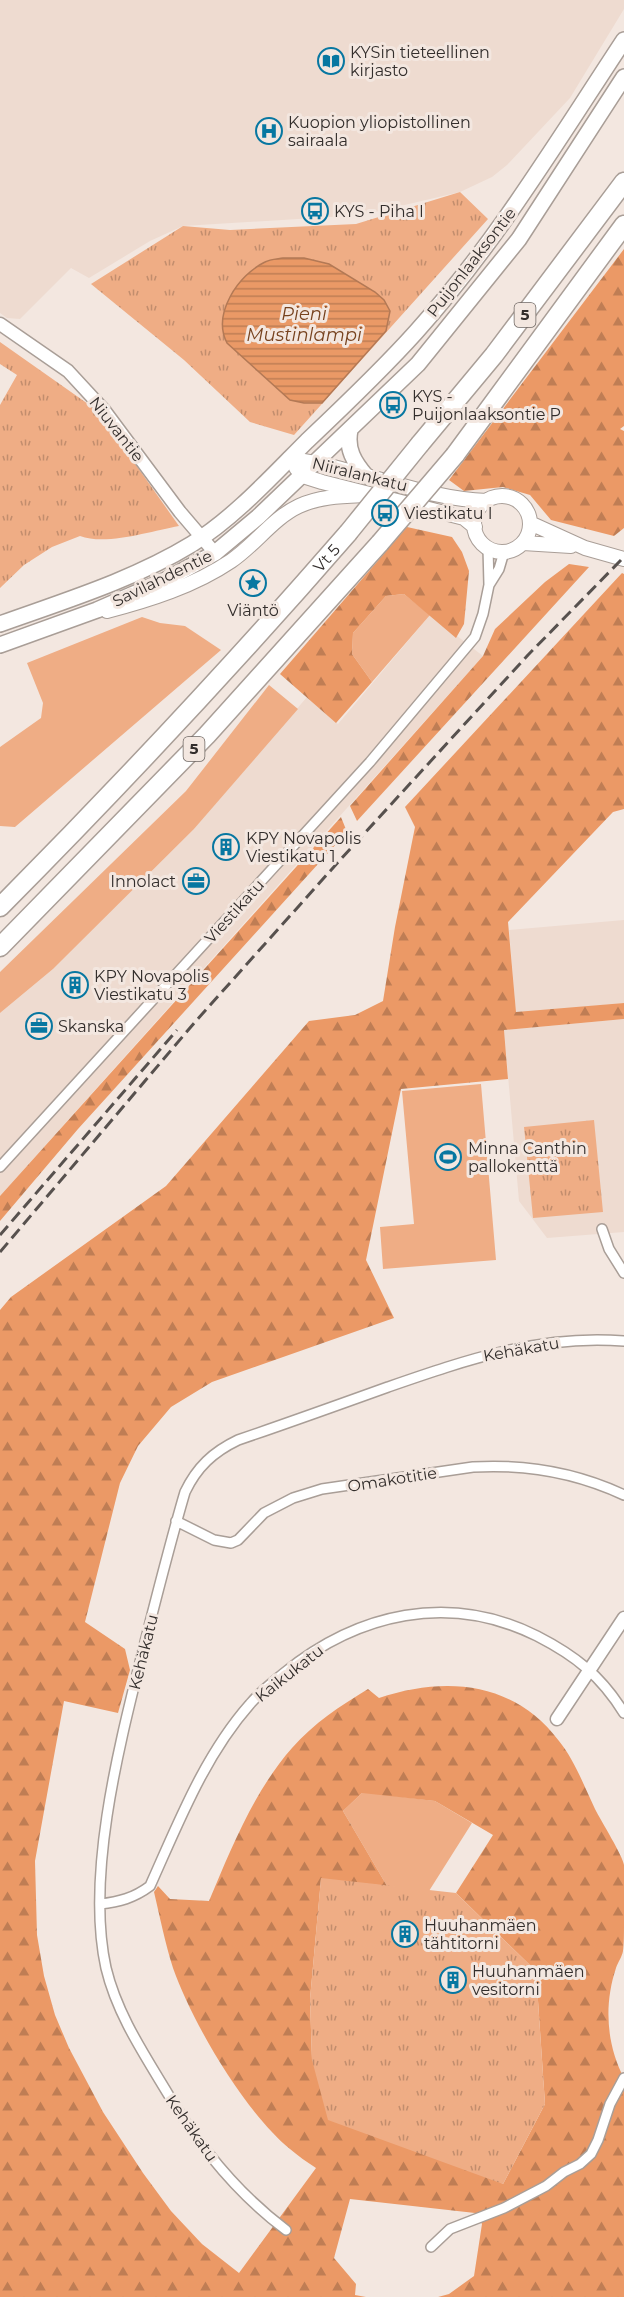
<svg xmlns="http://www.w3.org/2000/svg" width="624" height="2297" viewBox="0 0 624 2297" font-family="Montserrat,sans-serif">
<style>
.built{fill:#eedbd0}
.green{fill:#efad85}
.forest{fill:url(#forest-firs);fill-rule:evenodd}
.park{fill:url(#park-tufts)}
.water{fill:url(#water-rules);stroke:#b37955;stroke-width:1.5}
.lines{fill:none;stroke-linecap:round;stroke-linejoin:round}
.minor-casing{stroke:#a99e97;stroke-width:12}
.tertiary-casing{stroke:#a99e97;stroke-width:15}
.secondary-casing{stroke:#a99e97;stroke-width:16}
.primary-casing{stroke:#a99e97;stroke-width:18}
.motorway-casing{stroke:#a99e97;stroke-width:21}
.minor{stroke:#fff;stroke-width:9}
.tertiary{stroke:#fff;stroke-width:12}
.secondary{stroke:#fff;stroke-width:14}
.primary{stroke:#fff;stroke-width:15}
.motorway{stroke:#fff;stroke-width:18}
.rail{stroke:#57514e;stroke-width:3;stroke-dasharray:12 6;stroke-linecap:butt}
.motorway-bridge-casing{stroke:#a99e97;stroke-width:21;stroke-linecap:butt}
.motorway-bridge{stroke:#fff;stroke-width:18}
.labels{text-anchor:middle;stroke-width:6;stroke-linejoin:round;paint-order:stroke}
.shield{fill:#f3e7e0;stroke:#6d6662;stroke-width:1.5}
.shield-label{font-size:15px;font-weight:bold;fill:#332e2c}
.poi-label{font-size:16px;fill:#332e2c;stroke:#f3e7e0;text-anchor:start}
.street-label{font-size:16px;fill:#332e2c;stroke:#f3e7e0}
.water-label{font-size:18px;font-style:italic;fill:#77421e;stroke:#f3e7e0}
</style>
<defs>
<pattern id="forest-firs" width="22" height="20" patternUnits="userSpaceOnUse" patternTransform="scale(1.5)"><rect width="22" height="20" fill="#eb9966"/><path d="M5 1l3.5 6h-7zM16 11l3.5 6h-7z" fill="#bf7d54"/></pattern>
<pattern id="park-tufts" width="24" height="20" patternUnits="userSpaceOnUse" patternTransform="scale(1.5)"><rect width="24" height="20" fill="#efad85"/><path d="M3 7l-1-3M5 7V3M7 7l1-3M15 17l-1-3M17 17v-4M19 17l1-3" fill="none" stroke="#c28d6d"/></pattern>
<pattern id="water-rules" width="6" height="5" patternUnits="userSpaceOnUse" patternTransform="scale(1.5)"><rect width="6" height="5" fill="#ea9966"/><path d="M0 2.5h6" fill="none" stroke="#be7d54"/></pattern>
</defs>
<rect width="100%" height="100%" fill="#f3e7e0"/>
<!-- built -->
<path class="built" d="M0,0H624V9L570,98L507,165L492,177L460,192L362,215L183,226L150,241L89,278L71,268L20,319L7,318L0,313Z
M430,615L483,656L0,1196V1013L53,969L194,829L307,697L338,724Z
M624,920V1003L516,1013L509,930Z
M624,1019V1232L547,1238L519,1201L504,1030Z"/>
<!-- green -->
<path class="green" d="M404,594L430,615L372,682L352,654L353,633L386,596Z
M142,617L160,623L185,626L221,650L15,827L0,826V747L41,718L43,703L27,663Z
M269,685L298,709L194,829L53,969L0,1013V972L186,791Z
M481,1084L496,1260L383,1269L380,1227L414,1224L402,1091Z
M363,1792L435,1801L472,1823L429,1891L387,1886L343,1811Z"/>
<!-- forest -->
<path class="forest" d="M624,249V426L620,429L624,431V528L614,536L551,520L530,495L503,487L464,491L449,480Z
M407,527L452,537L462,552L469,571L464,624L456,638L404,594L386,596L353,633L352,654L372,682L336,723L280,674Z
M569,564L589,567L357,821L350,806L483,656L495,629L545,582Z
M622,573L624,574V809L613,812L508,922L516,1012L624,1003V1019L504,1030L508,1079L401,1089L366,1260L394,1318L212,1382L171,1407L138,1446L120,1483L85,1622L125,1649L130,1670L118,1713L64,1701L35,1861L37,1935L44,1976L55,2015L69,2048L103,2112L143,2173L171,2211L202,2244L239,2273L316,2168C307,2162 298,2156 290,2149C244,2111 193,2024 173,1968C165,1943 160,1917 154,1892L158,1886L170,1899L209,1901C231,1849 254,1791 292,1748C314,1723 340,1706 368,1689L379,1698C445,1676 514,1681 559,1741C575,1761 584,1786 595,1809C601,1821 623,1856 624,1865C624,1885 624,1905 624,1924C624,1933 624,1944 623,1951C622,1957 618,1962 616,1968C604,2004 606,2044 624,2078V2297H438L449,2294L474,2276L482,2224L475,2213L350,2199L334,2258L356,2284L355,2295L366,2297H0V1310L11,1297L166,1186L309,1021L355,1015L383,1001L395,927L415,827L405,807ZM362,1793L435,1801L493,1835L456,1893L536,1971L545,2104L503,2184L312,2060L310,1999L321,1879L387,1886L343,1811Z
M341,817L347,832L78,1129L0,1221V1196Z"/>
<!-- park -->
<path class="park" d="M460,192L488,219L294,435L250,422L184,360L91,284L183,226L230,230L356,224Z
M0,342L98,411L179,526C151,531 106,546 80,536L52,547L24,565L0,588V405L17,375L0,364Z
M594,1120L603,1212L533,1218L524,1127Z
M321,1878L456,1893L536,1971L545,2104L503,2184L328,2120L312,2060L310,1999Z"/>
<!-- water -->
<path class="water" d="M283,258H304L329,264L375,292L384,300L390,311L386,331L322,403H304L290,400L227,343C212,314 238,275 265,262C270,259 277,259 283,258Z"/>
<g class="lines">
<defs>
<path id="minor" d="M489,585L499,569L504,552
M0,1167L370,762L475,637L483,614L489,585L488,548
M602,1229L609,1249L624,1273
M176,1521L214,1540L231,1543L238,1540L264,1513L293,1498L322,1489L473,1467C525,1464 577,1473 624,1495
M100,1904C119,1902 134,1898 150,1886C178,1824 204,1756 250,1704C260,1692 272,1683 284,1673C358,1613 449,1592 537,1636C576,1656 601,1676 624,1713
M286,2230C238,2194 199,2146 168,2094C144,2054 117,2014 106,1968C85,1873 121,1739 144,1646C157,1595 170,1543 185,1492C197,1467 213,1452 238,1440C288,1423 338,1405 388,1387C466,1360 541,1334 624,1341
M431,2247L450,2229L504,2208L546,2186L564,2172L580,2164L591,2154L598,2140L610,2104L624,2078"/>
<path id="tertiary" d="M0,324L68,371L104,410L180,512L215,553
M557,1719L624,1618"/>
<path id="secondary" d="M289,459C356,466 420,499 487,501
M296,468L303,476L322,482L464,518L475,527
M474 524a28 28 0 1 1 56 0a28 28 0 1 1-56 0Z
M530,523L585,548L624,559
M523,543L571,546
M107,611C149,600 194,586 231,561C255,545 273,518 299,506C320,496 345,496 367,495"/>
<path id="primary" d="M350,430C346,449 354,462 366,476
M0,624C64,601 133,580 192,544C235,517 271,477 307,441C344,406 382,370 416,332C496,243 558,140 624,40
M0,645L97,610L166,580L215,553L258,517L418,364L519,239L624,77"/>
<g id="motorway">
<path d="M420,444L494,355L624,182"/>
<path d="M455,455L624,225"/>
<path id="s1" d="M0,907C120,786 236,662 348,533"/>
<path d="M0,947L207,735L380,543"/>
</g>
</defs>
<!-- minor casing -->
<use href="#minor" class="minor-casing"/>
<!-- tertiary casing -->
<use href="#tertiary" class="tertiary-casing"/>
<!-- secondary casing -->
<use href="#secondary" class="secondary-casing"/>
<!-- primary casing -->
<use href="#primary" class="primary-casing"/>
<!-- motorway casing -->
<use href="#motorway" class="motorway-casing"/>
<!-- minor -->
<use href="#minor" class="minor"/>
<!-- tertiary -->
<use href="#tertiary" class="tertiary"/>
<!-- secondary -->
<use href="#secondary" class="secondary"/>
<!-- primary -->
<use href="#primary" class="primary"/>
<!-- motorway -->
<use href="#motorway" class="motorway"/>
<!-- rail -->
<path class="rail" d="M0,1235L177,1030
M0,1252L195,1022L340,860L528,655L624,557"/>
<defs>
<path id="motorway-bridge" d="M348,533L420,444
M380,543L455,455"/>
</defs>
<!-- motorway-bridge casing -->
<use href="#motorway-bridge" class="motorway-bridge-casing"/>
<!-- motorway-bridge -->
<use href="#motorway-bridge" class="motorway-bridge"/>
</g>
<!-- icons -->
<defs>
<symbol id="library-ring" viewBox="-11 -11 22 22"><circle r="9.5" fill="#f3e7e0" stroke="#0777a1" stroke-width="1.5"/><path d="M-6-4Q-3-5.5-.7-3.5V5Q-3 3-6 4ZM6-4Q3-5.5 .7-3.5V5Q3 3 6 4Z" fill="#0777a1"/></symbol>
<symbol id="hospital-ring" viewBox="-11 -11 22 22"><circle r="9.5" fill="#f3e7e0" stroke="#0777a1" stroke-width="1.5"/><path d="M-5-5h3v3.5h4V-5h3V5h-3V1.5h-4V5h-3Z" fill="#0777a1"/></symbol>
<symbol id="bus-ring" viewBox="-11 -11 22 22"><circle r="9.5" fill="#f3e7e0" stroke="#0777a1" stroke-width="1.5"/><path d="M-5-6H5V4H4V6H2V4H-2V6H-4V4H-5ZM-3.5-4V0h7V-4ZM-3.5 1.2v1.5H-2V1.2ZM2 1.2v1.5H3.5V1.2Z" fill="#0777a1"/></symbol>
<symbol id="sight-ring" viewBox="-11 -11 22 22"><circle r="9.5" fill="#f3e7e0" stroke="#0777a1" stroke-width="1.5"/><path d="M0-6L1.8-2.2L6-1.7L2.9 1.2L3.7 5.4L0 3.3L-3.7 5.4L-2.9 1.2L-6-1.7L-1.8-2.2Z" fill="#0777a1"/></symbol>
<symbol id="building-ring" viewBox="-11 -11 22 22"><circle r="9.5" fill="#f3e7e0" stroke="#0777a1" stroke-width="1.5"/><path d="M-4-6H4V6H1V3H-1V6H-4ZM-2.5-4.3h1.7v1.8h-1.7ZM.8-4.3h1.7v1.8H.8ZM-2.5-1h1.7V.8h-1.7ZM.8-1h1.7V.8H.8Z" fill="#0777a1"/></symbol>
<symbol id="office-ring" viewBox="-11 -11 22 22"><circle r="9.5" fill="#f3e7e0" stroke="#0777a1" stroke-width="1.5"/><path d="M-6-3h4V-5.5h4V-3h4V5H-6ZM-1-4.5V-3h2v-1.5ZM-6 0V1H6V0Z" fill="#0777a1"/></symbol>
<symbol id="stadium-ring" viewBox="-11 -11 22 22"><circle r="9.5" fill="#f3e7e0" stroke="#0777a1" stroke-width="1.5"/><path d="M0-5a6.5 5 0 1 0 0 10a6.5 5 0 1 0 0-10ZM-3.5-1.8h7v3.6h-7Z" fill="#0777a1"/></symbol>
</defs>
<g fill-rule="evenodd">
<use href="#library-ring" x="316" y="46" width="30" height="30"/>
<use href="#hospital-ring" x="254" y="116" width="30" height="30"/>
<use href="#bus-ring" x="300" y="196" width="30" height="30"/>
<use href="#bus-ring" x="378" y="390" width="30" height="30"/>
<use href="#bus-ring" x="370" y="498" width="30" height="30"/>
<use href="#sight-ring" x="238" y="568" width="30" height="30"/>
<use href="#building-ring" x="211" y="832" width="30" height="30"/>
<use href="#office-ring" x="181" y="866" width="30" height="30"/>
<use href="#building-ring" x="60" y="970" width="30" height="30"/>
<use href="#office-ring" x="24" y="1011" width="30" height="30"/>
<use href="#stadium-ring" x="433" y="1142" width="30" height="30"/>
<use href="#building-ring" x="390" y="1919" width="30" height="30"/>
<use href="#building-ring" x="438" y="1965" width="30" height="30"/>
</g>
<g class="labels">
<!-- shield labels -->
<g class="shield">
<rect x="514.5" y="303" width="21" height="24" rx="4.5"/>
<rect x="183.5" y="737" width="21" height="24" rx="4.5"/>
</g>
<g class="shield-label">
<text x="525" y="320">5</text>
<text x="194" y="754">5</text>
</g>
<!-- poi labels -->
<g class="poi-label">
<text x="350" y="58">KYSin tieteellinen<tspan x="350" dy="18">kirjasto</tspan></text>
<text x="288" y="128">Kuopion yliopistollinen<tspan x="288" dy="18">sairaala</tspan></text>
<text x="334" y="217">KYS - Piha I</text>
<text x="412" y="402">KYS -<tspan x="412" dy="18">Puijonlaaksontie P</tspan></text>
<text x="404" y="519">Viestikatu I</text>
<text x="253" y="616" text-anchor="middle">Viäntö</text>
<text x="246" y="844">KPY Novapolis<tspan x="246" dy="18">Viestikatu 1</tspan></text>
<text x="176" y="887" text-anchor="end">Innolact</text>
<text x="94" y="982">KPY Novapolis<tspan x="94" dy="18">Viestikatu 3</tspan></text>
<text x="58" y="1032">Skanska</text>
<text x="468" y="1154">Minna Canthin<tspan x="468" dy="18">pallokenttä</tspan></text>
<text x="424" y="1931">Huuhanmäen<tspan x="424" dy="18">tähtitorni</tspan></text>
<text x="472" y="1977">Huuhanmäen<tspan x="472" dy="18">vesitorni</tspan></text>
</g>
<!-- street labels -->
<g class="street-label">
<text transform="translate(471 262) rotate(-52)" y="6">Puijonlaaksontie</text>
<text transform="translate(117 429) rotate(52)" y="6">Niuvantie</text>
<text transform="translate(360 474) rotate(14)" y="6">Niiralankatu</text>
<text dy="6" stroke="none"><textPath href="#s1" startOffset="478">Vt 5</textPath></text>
<text transform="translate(162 578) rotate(-26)" y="6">Savilahdentie</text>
<text transform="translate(234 911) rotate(-48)" y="6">Viestikatu</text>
<text transform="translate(521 1349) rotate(-10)" y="6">Kehäkatu</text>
<text transform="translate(392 1479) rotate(-9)" y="6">Omakotitie</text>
<text transform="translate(143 1652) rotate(-76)" y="6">Kehäkatu</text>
<text transform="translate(289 1673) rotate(-38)" y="6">Kaikukatu</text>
<text transform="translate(192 2128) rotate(55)" y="6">Kehäkatu</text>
</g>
<!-- water labels -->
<g class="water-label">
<text x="304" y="320">Pieni<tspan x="304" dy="21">Mustinlampi</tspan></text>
</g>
</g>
</svg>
